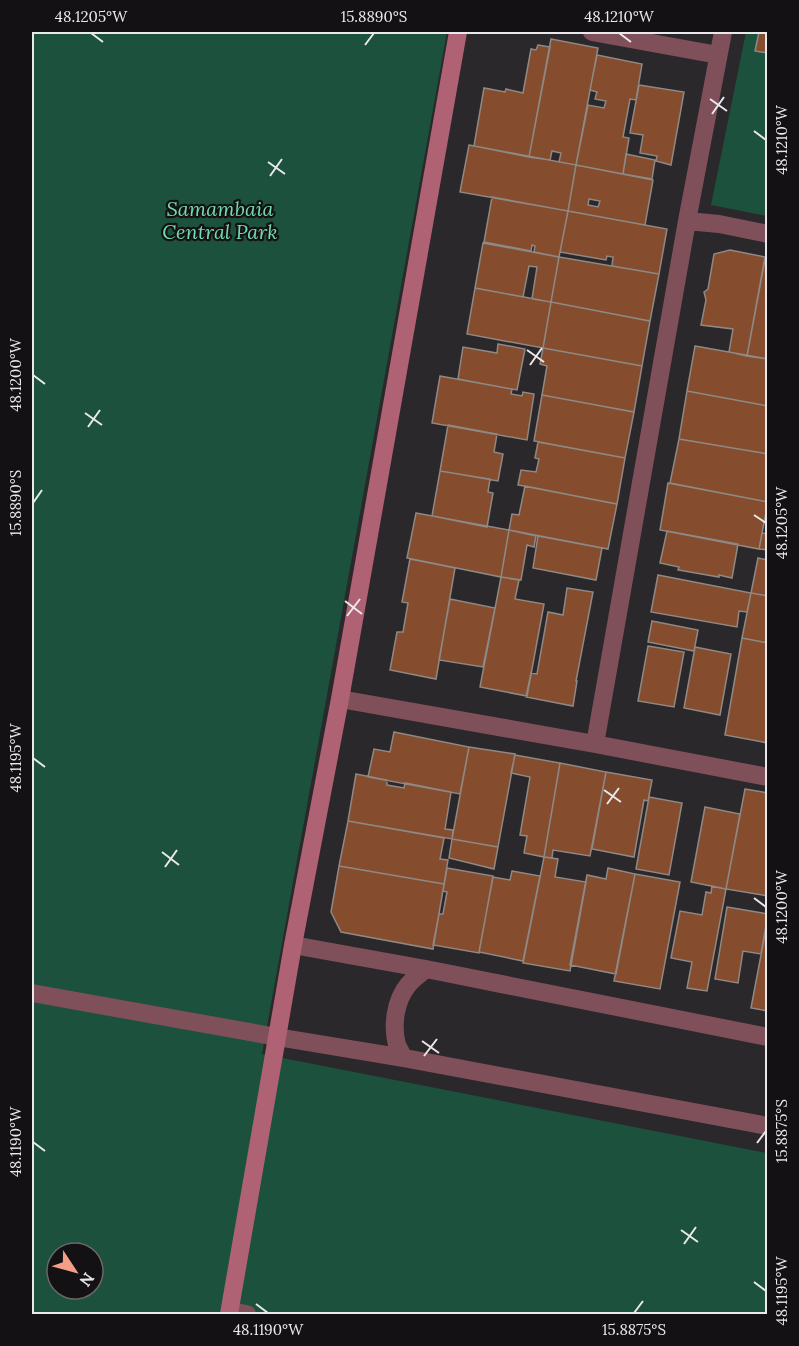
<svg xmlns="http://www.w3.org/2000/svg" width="799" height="1346" viewBox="0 0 799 1346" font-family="Lora,serif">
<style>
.green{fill:#1b513d;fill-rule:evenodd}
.building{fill:#854c2d;stroke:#8f8986;stroke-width:1.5;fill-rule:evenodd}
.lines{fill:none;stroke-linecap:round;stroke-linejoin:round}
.street{stroke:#7f4f5a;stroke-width:18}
.secondary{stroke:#af6274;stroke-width:18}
.ticks{fill:none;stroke:#eae8eb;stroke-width:2}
.labels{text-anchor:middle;stroke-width:4.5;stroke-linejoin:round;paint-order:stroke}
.park-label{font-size:20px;font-style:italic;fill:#71dcb0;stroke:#131113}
.neatline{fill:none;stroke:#eae8eb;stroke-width:2}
.ticks-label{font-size:15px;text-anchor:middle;fill:#eae8eb}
</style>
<rect width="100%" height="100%" fill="#2b282c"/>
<!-- green -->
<path class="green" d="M32,32H447L262,1054L767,1153V1314H32ZM57,1253H93V1289H57Z
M746,32H767V216L711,205Z"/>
<!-- building -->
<path class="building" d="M759,32H768V53L755,51Z
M551,39L598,48L576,165L559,162L561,153L552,151L550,160L529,157Z
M538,45L550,47L529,157L474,146L484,88L505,92L506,89L523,93L531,49L536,50Z
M597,55L642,64L636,100L630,99L623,137L629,138L623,174L576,165L588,105L604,108L606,101L595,99L597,92L590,90Z
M639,85L684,92L671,165L656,161L657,156L640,153L643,135L630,133Z
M469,145L576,165L568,211L460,192Z
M626,154L655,160L652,179L623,174Z
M576,165L653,180L645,225L568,211ZM589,199L600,201L598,207L588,205Z
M492,197L568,211L559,257L534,252L535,246L532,245L531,251L484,242Z
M568,211L667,229L659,274L612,266L613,257L607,256L606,260L560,252Z
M483,243L559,257L551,302L532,299L537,267L529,266L523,297L475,288Z
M730,250L765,257L747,356L729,352L733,329L701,325L706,300L704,292L708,289L714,254Z
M766,254H768V359L747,356Z
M559,257L659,274L650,321L551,302Z
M475,288L551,302L543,348L467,334Z
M551,302L650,321L642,366L543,348Z
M498,344L525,349L517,390L458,379L463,347L497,353Z
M695,346L768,359V406L687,391Z
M543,348L642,366L634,412L542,395L547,366L540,364Z
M440,376L512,389L511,394L522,396L523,392L534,394L527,440L432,423Z
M687,391L768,406V454L679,439Z
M542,395L634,412L625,458L534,441Z
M448,425L497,434L494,452L503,454L498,481L440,471Z
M679,439L768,454V502L670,483Z
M538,442L625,458L617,504L518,485L521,470L536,472L539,459L535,458Z
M440,471L490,479L488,492L493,493L487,527L432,516Z
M668,483L768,502L759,549L660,530Z
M525,486L617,504L608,549L509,530L512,514L519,515Z
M416,513L509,530L501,577L407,558Z
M509,530L536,536L534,547L527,545L521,580L501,577Z
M667,531L738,544L732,578L719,575V577L678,570L679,567L660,563Z
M762,533L768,534V550L759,549Z
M538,536L602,548L596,580L533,568Z
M758,558L768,560V596L751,593Z
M410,559L455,568L436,679L390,670L397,632H403L408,603L402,602Z
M658,575L751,593L747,612L739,611L737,627L651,612Z
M501,577L519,580L515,599L544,604L527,696L480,687Z
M567,588L593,592L576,681H577L573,706L526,697L531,673L537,674L548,612L563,615Z
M751,593L768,596V643L742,638Z
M450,599L495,608L483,667L439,660Z
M652,621L698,630L694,651L648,642Z
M742,638L768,643V743L725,735Z
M648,646L684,652L674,707L638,701Z
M695,647L731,654L720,715L684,708Z
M394,732L469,747L460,794L368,777L374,749L390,752Z
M469,747L515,754L498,847L452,839Z
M515,755L560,763L544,857L524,853L527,836L520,835L530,777L511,773Z
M560,763L606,772L590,856L553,850L552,858L544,857Z
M606,772L652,780L648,801L644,800L634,857L592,849Z
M356,774L387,780V785L404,788L405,783L451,792L445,829L453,830L452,839L348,821Z
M745,789L768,793V896L726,889Z
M649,797L682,803L669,875L636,869Z
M705,807L740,814L726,889L691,882Z
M348,821L444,838L440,859L448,860L444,884L339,866Z
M452,839L498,847L494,869L449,858Z
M544,857L558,859L555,877L586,882L570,971L523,963Z
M339,866L444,884L433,949L341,932L331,912Z
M447,868L493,876L479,953L433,945L439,914H443L447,892L443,891Z
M608,868L635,874L616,974L570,965L587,875L606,879Z
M512,871L540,876L523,961L479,952L493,877L510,880Z
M635,874L680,882L660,989L614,981Z
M712,886L726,889L707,991L687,988L692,962L671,958L680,911L702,915L706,892L711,893Z
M727,907L768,914L761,954L743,951L738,983L715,979Z
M768,918V1011L751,1008Z"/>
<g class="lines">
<!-- street -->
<path class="street" d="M592,32L718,55
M687,221L719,224L768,234
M340,699L595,744L768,777
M595,744L687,221L723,32
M293,945L426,969L768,1037
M32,993L277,1037L404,1058L768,1126
M404,1058C402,1054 399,1049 397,1045C392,1026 395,1001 408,985C413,979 420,974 426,969
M230,1311L247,1314"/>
<!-- secondary -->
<path class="secondary" d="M229,1314L293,945L340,699L458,32"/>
</g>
<!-- ticks -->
<path class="ticks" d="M91,33L103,42M619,33L631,42M365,45L374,33M710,99L727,111M712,114L724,97M754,131L766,140M268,162L285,174M270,176L282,159M527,350L544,362M530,365L542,348M33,375L45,384M85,413L102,425M88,427L100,410M33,503L42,490M754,515L766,523M345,601L362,614M347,616L360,599M33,758L45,767M604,790L621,802M607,804L619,788M162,852L179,865M165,867L177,850M754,898L766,907M422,1041L439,1053M424,1056L437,1039M33,1142L45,1151M757,1143L766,1131M681,1230L698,1242M684,1244L696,1227M754,1282L766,1291M256,1304L268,1313M634,1313L643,1301"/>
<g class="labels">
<!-- park labels -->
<g class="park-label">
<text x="220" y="216">Samambaia<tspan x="220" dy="23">Central Park</tspan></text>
</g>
</g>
<!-- border -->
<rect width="799" height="1346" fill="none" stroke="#131113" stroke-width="66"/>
<!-- north arrow -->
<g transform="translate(75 1271) rotate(126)"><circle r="28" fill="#131113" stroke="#696769" stroke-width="1.5"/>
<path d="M0-4.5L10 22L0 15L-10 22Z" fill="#f49e87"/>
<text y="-9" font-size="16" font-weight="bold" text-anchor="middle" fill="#eae8eb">N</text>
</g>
<rect x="33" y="33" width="733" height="1280" class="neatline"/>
<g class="ticks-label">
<text x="91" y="22">48.1205°W</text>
<text x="374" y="22">15.8890°S</text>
<text x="619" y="22">48.1210°W</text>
<text transform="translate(782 140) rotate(-90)" y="5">48.1210°W</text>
<text transform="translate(16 375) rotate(-90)" y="5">48.1200°W</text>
<text transform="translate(16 503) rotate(-90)" y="5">15.8890°S</text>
<text transform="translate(782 523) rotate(-90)" y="5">48.1205°W</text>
<text transform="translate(16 758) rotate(-90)" y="5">48.1195°W</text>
<text transform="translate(782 907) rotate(-90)" y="5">48.1200°W</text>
<text transform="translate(782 1131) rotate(-90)" y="5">15.8875°S</text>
<text transform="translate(16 1142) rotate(-90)" y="5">48.1190°W</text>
<text transform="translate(782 1291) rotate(-90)" y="5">48.1195°W</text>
<text x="268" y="1335">48.1190°W</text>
<text x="634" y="1335">15.8875°S</text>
</g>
</svg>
